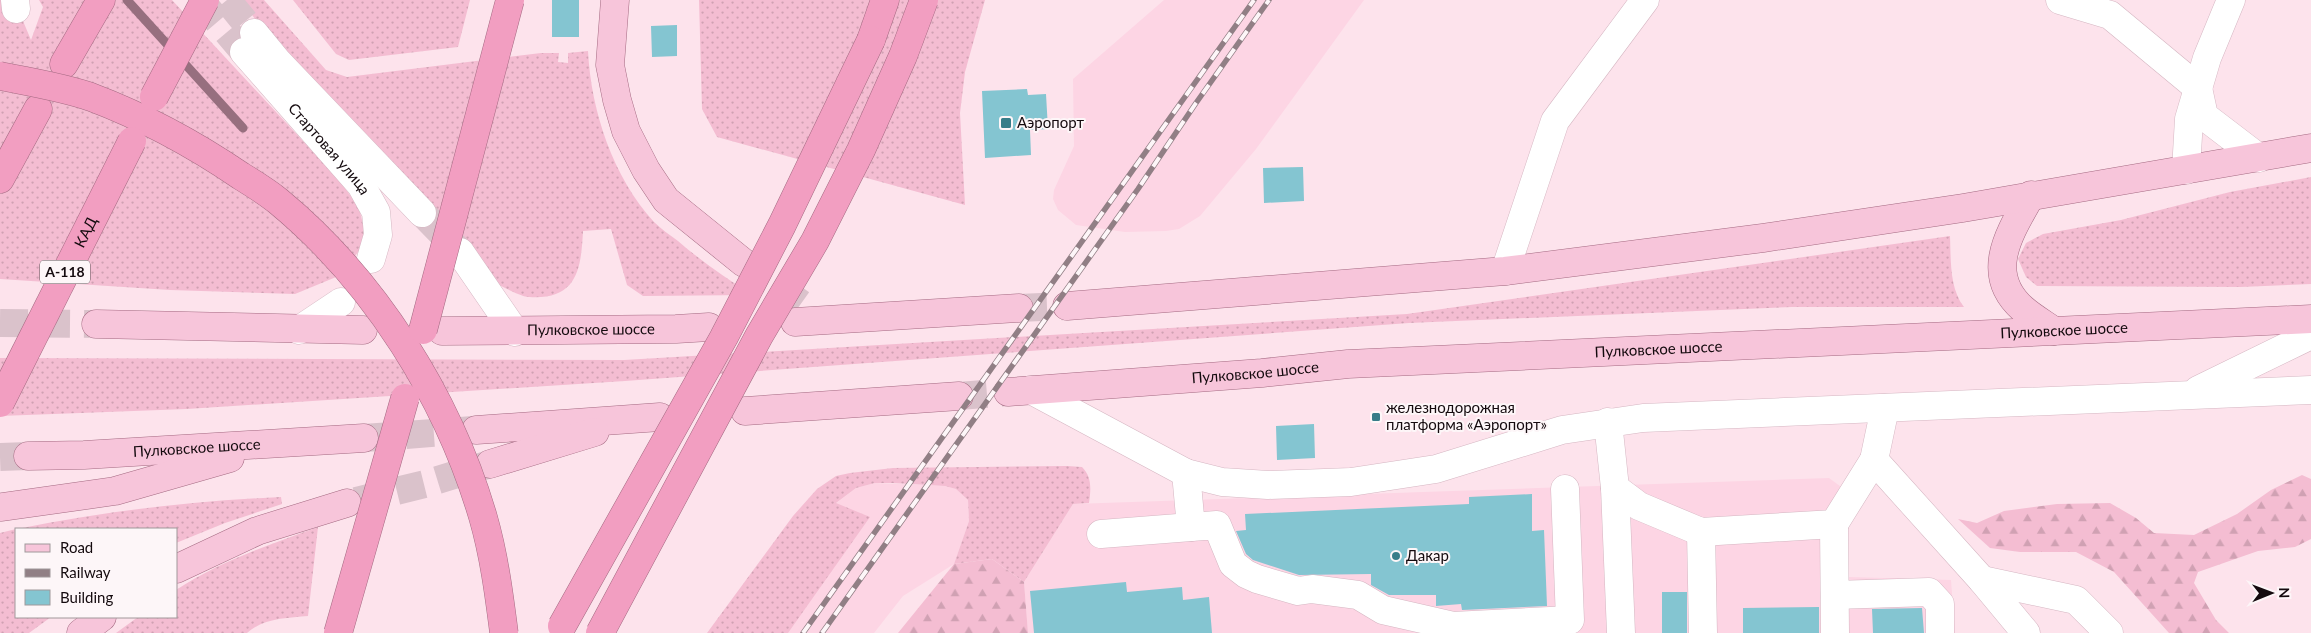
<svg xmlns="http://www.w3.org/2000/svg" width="2311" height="633" viewBox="0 0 2311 633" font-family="Lato,sans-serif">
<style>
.built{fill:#fdd5e4}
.grass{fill:url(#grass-dots)}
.forest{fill:url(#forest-firs)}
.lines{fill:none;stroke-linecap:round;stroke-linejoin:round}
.stream{stroke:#976f7f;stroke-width:9}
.building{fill:#84c5d1}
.minor-tunnel{stroke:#dac2cb;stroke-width:28;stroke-dasharray:28 14;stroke-linecap:butt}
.major-tunnel{stroke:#dac2cb;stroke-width:28;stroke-dasharray:28 14;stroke-linecap:butt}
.minor-casing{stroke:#d5b6c2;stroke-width:29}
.major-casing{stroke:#a46a82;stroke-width:29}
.highway-casing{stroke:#a46a82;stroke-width:29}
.minor{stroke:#fff;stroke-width:28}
.major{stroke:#f7c5da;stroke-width:28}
.highway{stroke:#f29ec1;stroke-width:28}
.rail-casing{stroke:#917f85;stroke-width:5.5}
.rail{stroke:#fdf6f8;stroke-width:4;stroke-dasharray:11;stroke-linecap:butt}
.highway-bridge-casing{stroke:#a46a82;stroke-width:29;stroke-linecap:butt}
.highway-bridge{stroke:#f29ec1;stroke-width:28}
.poi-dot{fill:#377d89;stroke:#fdf6f8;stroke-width:2}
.labels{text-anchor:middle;stroke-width:4;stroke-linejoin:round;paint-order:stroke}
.shield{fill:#fdf6f8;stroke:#5a5154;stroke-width:1}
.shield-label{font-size:14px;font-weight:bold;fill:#140a0e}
.poi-label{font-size:15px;fill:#140a0e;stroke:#fdf6f8;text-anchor:start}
.street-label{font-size:15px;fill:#140a0e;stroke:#fdf6f8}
</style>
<defs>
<pattern id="grass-dots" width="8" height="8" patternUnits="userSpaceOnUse" patternTransform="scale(1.25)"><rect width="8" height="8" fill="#f4bdd2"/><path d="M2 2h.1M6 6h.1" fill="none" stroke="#d0a1b3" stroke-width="1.8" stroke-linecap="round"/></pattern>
<pattern id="forest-firs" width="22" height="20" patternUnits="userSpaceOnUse" patternTransform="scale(1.25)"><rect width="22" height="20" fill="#f4bdd2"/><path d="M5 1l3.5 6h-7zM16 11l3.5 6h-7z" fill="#d0a1b3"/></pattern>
</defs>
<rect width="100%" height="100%" fill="#fde3ec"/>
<!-- built -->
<path class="built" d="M1164,0H1364L1256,149L1200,216L1179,229L1166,231L1125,232L1076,225L1058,210L1053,199L1054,190L1074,146L1073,79Z
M1829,478L1844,489L1849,577L1951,580L1955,633H1028L1024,582L1073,504Z
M875,483L945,486L956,489L968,500L969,521L954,564L903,596L874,633H730L835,504L856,488Z"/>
<!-- grass -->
<path class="grass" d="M0,0H19L23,21L31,40L43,7L39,0H172L340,181L359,208L367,240L341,275L295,294L170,290L0,279Z
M241,0H264L326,70L347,77L541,53H559L558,62L568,63V53L588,51C591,111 613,177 654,222C661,229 670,235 678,241C701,261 726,278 752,295L643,296L627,285L611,229L583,231C581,270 577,300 529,297C519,296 506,288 497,284L258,23Z
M293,0H470L458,47L349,60L336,54Z
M699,0H985L965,72L960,113L965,205L717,137L702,109Z
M2311,177V284L2241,287L2037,286L2026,277L2018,259L2026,243L2043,234L2121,220L2230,192Z
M1950,236C1951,258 1949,288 1964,307H1792L1409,323L625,381L187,409L0,416V358L624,360L1407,314Z
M1067,466L1082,467C1092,477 1091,489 1089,503L1073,504L1024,582L992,559L954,564L969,521L968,500L956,489L945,486L892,483H875L856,488L836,503L870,517L788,633H707L793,516L817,489L836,476L850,473L893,468Z
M281,497L282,504L225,523L176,543V529H17C104,511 193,501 281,497Z
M318,527L308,616C287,618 263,618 247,633H116L138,617H176V590C220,561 269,545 318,527Z
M16,529V617H51L29,633H0V533Z"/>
<!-- forest -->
<path class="forest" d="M2302,475L2311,479V539L2295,547L2258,551L2198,572L2194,583L2216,620L2229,633H2169L2114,572L2076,552H2020L1990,548L1958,519L1977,523L2004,511L2057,504L2110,503L2136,518L2154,533L2194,535L2237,514L2271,490Z
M992,559L1024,582L1028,633H898L954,564Z"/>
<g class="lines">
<!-- stream -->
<path class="stream" d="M127,0L243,128"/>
</g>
<!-- building -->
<path class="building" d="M552,0H579V37H552Z
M677,25V56L652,57L651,26Z
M1027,89L1028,95L1046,94L1048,129L1030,130L1031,155L985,158L982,91Z
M1303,167L1304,201L1264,203L1263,168Z
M1314,424L1315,458L1277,460L1276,426Z
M1532,494V531L1544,530L1547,606L1462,610L1461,604L1436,606V595H1389L1371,585V574L1299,575L1253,560L1246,554L1236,531L1246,530L1245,514L1469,504V497Z
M1126,582L1127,592L1182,587L1183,600L1209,597L1212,633H1034L1030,591Z
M1662,592H1687V633H1662Z
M1819,607V633H1743V608Z
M1922,608L1924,633H1873L1872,609Z"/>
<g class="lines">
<!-- minor-tunnel -->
<path class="minor-tunnel" d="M200,0L244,52
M227,0L254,33
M422,213L460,252"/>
<!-- major-tunnel -->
<path class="major-tunnel" d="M744,263L803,305
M1019,308L1067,306
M0,323L96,324
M959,396L1008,392
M364,438L473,430
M0,457L28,456
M356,501L425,484L490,464"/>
<defs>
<g id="minor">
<path d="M15,0L16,9"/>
<path d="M2060,0L2110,15L2198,88L2204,116L2259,158"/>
<path d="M254,33L277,61L422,213"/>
<path id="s1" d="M244,52L361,185L376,212L378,235L371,259"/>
<path d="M2186,170L2189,119L2207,58L2231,0"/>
<path d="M460,252L515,332"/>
<path d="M1505,271L1555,121L1645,0"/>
<path d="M299,330L341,302"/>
<path d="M1031,390L1186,473L1222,482L1268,485L1351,482L1436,469L1562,430L1643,418L2311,390"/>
<path d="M2198,390L2311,335"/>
<path d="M1608,422L1615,488L1639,506L1701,532L1834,524L1874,460L1885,408"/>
<path d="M1874,460L1982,580L2026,633"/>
<path d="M1186,473L1191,527L1217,525L1233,564L1246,574L1257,579L1298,591L1312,589L1358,595L1383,610L1453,626L1570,620L1565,489"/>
<path d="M1615,488L1621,633"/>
<path d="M1834,524L1835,633"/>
<path d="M1701,532L1703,633"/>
<path d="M1101,534L1191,527"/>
<path d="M1982,580L2076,600L2109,633"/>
<path d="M1835,595L1929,592L1940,604V633"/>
</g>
<g id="major">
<path d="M615,0L610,65L617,100L626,131L646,170L666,200L744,263"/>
<path d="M2031,195C2011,231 1982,273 2023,309C2032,317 2044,324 2054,331"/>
<path d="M1067,306L1505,271L1763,238L1963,208L2311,148"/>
<path d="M795,322L1019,308"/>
<path d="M96,324L363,330"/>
<path id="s2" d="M442,331L676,329L709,327"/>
<path id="s3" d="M1008,392L1262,373L1348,364L2311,319"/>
<path d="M745,411L959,396"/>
<path d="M476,430L660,417"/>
<path id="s4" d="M28,456L84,455L364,438"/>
<path d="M490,464L595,432"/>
<path d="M2,507L115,491L230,458"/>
<path d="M176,569L257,531L347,503"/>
<path d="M81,633L102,617"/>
</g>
<path id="highway" d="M871,40L885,0
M64,64L101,0
M0,179L38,109"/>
</defs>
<!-- minor casing -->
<use href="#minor" class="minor-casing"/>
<!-- major casing -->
<use href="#major" class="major-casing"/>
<!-- highway casing -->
<use href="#highway" class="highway-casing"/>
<!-- minor -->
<use href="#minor" class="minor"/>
<!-- major -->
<use href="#major" class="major"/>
<!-- highway -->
<use href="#highway" class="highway"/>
<defs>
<path id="rail" d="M803,633L1254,0
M822,633L1138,189L1196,103L1269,0"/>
</defs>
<!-- rail casing -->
<use href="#rail" class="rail-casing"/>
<!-- rail -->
<use href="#rail" class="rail"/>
<defs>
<g id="highway-bridge">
<path d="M0,76C30,82 62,87 91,97C144,117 194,144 241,176C254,184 267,192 278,201C375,281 448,398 483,517C494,555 499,594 504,633"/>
<path d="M154,97L205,0"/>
<path d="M423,330L510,0"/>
<path id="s5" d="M0,403L132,141"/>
<path d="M562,626L724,337L782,225L871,40"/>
<path d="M338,633L405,398"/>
<path d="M600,633L759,336L815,241L861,150L903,56L924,0"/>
</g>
</defs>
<!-- highway-bridge casing -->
<use href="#highway-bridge" class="highway-bridge-casing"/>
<!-- highway-bridge -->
<use href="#highway-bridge" class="highway-bridge"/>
</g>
<!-- markers -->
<g class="poi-dot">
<rect x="1000" y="117" width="12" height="12" rx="2.5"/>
<rect x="1371" y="412" width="10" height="10" rx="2.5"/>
<circle cx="1396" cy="556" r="5"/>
</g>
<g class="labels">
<!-- shield labels -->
<rect class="shield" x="40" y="260.5" width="50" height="23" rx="4"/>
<g class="shield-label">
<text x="65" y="277">А-118</text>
</g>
<!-- poi labels -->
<g class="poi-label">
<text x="1017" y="128">Аэропорт</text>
<text x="1386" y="413">железнодорожная<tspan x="1386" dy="17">платформа «Аэропорт»</tspan></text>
<text x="1406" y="561">Дакар</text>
</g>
<!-- street labels -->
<g class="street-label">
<text dy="5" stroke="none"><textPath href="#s1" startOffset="129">Стартовая улица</textPath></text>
<text dy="5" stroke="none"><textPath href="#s5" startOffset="191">КАД</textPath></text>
<text dy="5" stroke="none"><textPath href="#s3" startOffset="1058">Пулковское шоссе</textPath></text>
<text dy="5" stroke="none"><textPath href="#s2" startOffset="149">Пулковское шоссе</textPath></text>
<text dy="5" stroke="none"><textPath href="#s3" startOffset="652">Пулковское шоссе</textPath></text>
<text dy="5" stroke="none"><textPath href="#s3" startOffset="248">Пулковское шоссе</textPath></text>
<text dy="5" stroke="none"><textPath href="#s4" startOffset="169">Пулковское шоссе</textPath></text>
</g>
</g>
<!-- legend -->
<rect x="15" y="528" width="162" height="90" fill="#fdf6f8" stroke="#a0989a"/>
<rect x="25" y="544" width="25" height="8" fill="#f7c5da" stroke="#a0989a"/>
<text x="60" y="553" font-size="15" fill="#140a0e">Road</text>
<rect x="25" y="569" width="25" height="8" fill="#917f85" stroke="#a0989a"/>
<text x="60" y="578" font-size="15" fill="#140a0e">Railway</text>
<rect x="25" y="590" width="25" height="15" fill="#84c5d1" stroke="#a0989a"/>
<text x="60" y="603" font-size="15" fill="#140a0e">Building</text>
<!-- north arrow -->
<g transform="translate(2271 593) rotate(89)" stroke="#fdf6f8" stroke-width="4" paint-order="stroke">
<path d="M0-4L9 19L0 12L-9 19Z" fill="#140a0e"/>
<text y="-8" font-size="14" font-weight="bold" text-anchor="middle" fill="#140a0e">N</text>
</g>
</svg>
